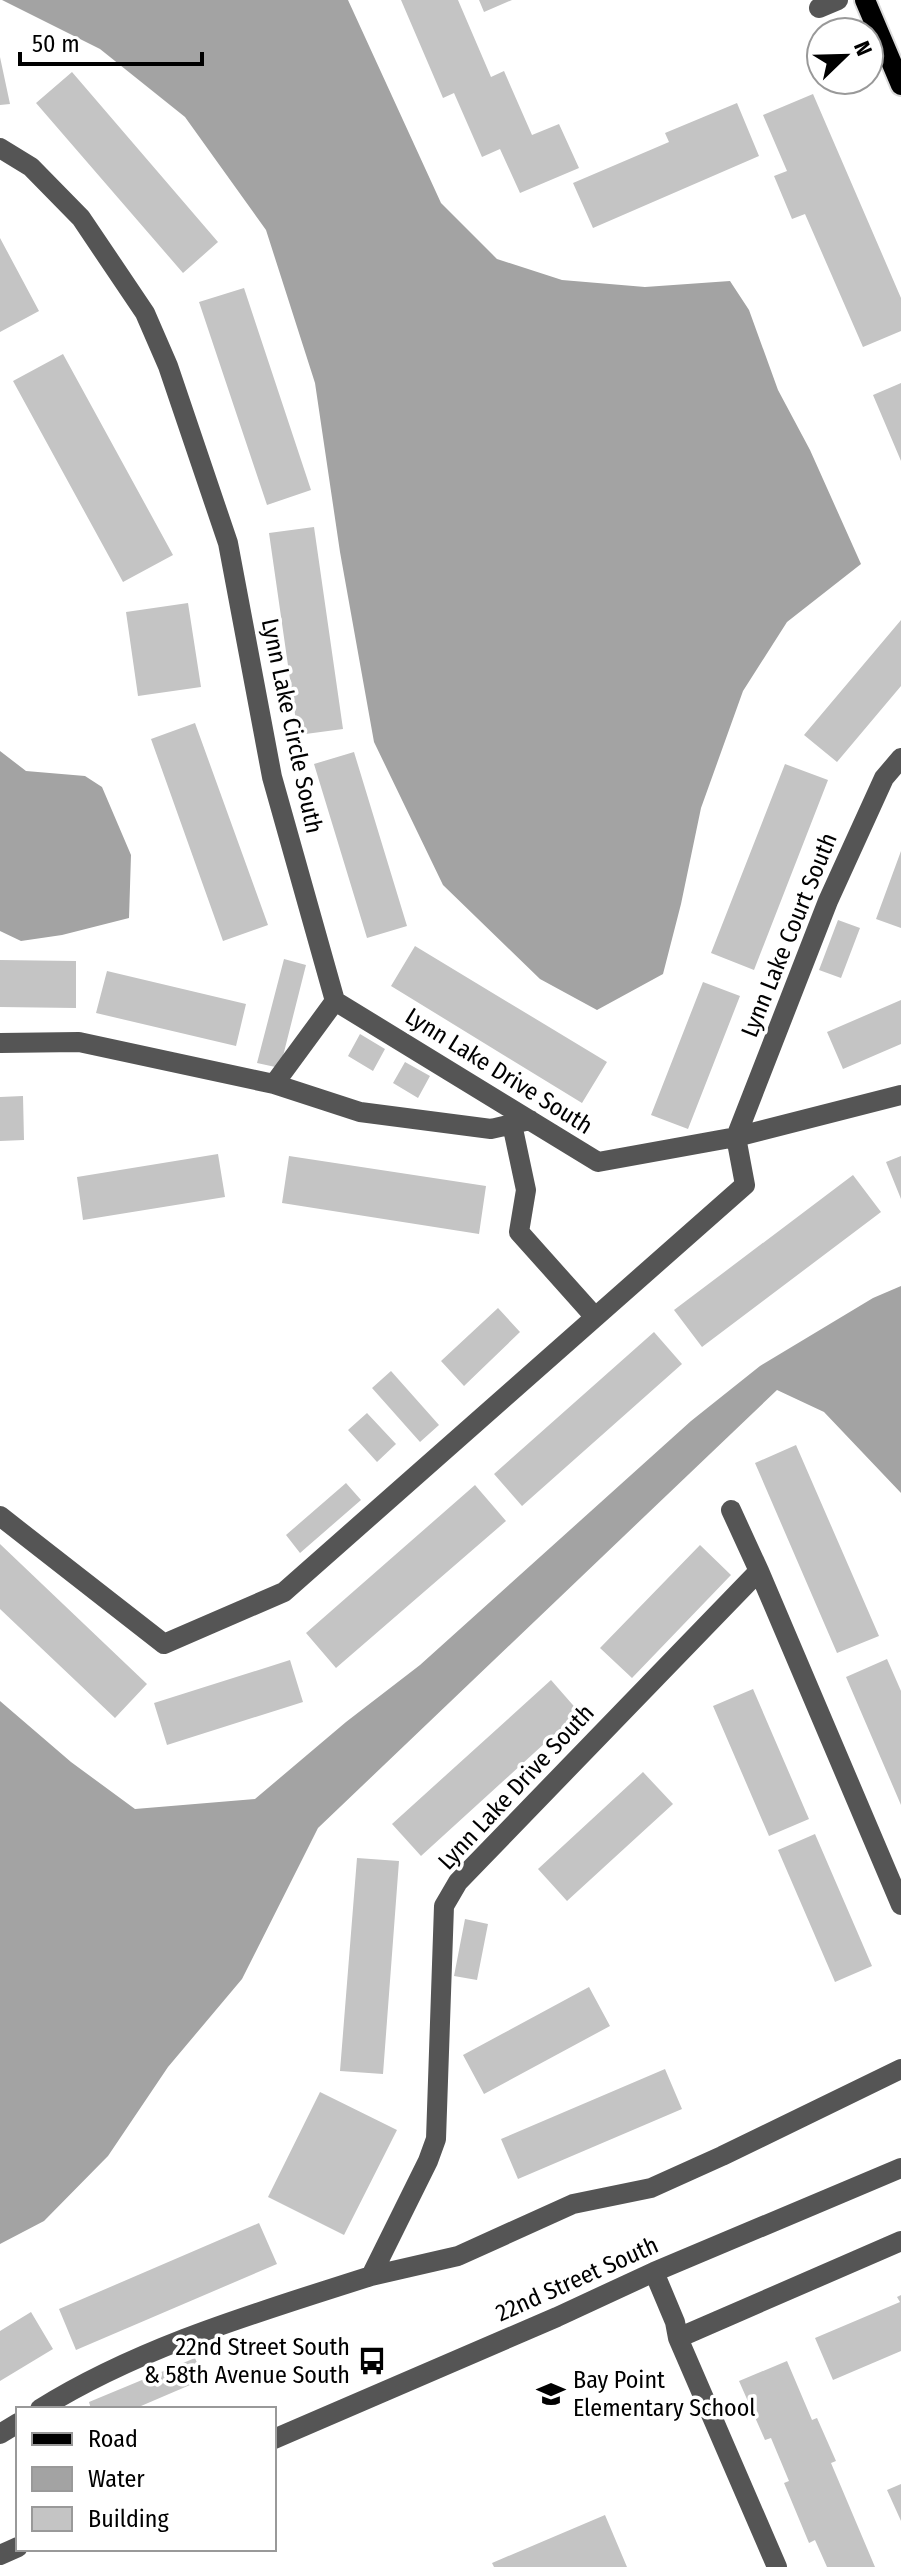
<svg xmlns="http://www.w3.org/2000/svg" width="901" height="2567" viewBox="0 0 901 2567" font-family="'Fira Sans Condensed',sans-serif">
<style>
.water{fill:#a3a3a3}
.building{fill:#c4c4c4}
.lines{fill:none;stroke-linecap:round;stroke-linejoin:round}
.major-casing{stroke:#dbdbdb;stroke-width:24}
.minor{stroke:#555;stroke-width:20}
.major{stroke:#000;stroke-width:20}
.labels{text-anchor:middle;stroke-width:7;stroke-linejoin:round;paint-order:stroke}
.street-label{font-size:24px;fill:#000;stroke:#fff}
.poi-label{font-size:24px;fill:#000;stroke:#fff;text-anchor:end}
</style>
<rect width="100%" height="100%" fill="#fff"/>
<!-- water -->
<path class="water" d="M2,0H348L441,203L497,259L562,280L645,287L730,281L749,310L778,390L810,450L861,564L787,622L743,691L701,808L681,904L663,974L597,1010L540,979L443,885L374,742L340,552L315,383L266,230L185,117L100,49Z
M0,751L26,771L85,776L102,787L131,855L129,918L62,935L21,941L0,931Z
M901,1286V1493L824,1412L777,1390L318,1828L242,1979L168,2067L108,2156L44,2221L0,2244V1701L71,1762L135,1809L255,1799L346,1722L420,1665L691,1421L760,1366L873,1298Z"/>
<!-- building -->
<path class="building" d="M401,0H458L491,77L504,71L532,135L559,124L579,168L520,193L500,149L482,157L454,93L443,98Z
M479,0H512L484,12Z
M0,57L10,104L0,105Z
M72,72L218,242L183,273L36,103Z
M813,94L901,298V331L863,347L805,214L792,219L774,176L787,171L763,115Z
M737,103L759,156L593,228L573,183L669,142L665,133Z
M0,238L39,311L0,332Z
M244,288L311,490L267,505L199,302Z
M63,354L173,555L123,582L13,381Z
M901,383V461L873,395Z
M314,527L343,729L298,735L269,533Z
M188,603L201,687L138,696L126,612Z
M901,620V686L837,762L804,735Z
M195,723L268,925L223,941L151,739Z
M354,752L407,926L367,938L314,764Z
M785,764L828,780L754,970L711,953Z
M901,851V928L876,919Z
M838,920L860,928L841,978L819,970Z
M415,946L607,1062L582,1103L391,986Z
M284,959L306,965L280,1068L257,1063Z
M0,960L76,961V1008L0,1007Z
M107,971L246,1004L236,1046L96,1013Z
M703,982L740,996L688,1129L651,1115Z
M901,1000V1044L843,1069L827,1032Z
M360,1034L385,1049L373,1071L348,1056Z
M405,1062L430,1076L418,1098L393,1083Z
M23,1096L24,1140L0,1141V1097Z
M218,1154L225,1197L83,1220L77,1177Z
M289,1156L486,1186L479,1234L282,1203Z
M901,1156V1199L886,1162Z
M853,1175L881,1212L702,1347L674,1310Z
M498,1308L520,1332L464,1386L441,1361Z
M654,1332L682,1364L522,1506L494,1474Z
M391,1371L439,1425L420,1442L372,1388Z
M367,1413L396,1444L377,1462L348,1430Z
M796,1445L879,1636L837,1653L755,1463Z
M346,1483L361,1500L300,1553L286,1535Z
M475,1485L506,1521L336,1668L306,1633Z
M0,1544L147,1684L115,1718L0,1609Z
M700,1545L731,1575L632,1678L600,1648Z
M887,1659L901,1691V1805L846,1677Z
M290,1660L303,1702L167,1745L154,1703Z
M551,1680L579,1712L421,1856L392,1824Z
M753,1689L809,1819L769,1836L713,1706Z
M643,1772L673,1804L567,1901L538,1869Z
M815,1834L872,1966L835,1982L778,1850Z
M357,1858L399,1861L383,2074L340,2071Z
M465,1919L488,1924L477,1980L454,1976Z
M589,1987L610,2026L484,2094L463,2055Z
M665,2069L682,2109L518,2179L501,2139Z
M320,2092L397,2130L344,2235L268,2197Z
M259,2223L277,2264L76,2350L59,2309Z
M901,2295V2351L833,2380L815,2338L900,2302L897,2297Z
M31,2312L53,2349L0,2381V2331Z
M195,2358L204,2379L134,2409H91L89,2402Z
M787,2361L812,2420L817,2418L836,2461L831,2463L875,2567H827L815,2540L809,2543L784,2483L789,2481L771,2438L765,2440L739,2381Z
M901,2484V2521L887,2490Z
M605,2515L627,2567H494L492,2563Z"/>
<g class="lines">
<defs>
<path id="major" d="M865,0L901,85"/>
</defs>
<!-- major casing -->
<use href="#major" class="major-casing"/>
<!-- minor -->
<path class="minor" d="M819,8L838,0
M0,148L31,167L81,218L145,313L168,366L228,543L272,777L335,1001L274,1084L79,1042L0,1043
M335,1001L598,1162L736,1137L828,901L884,778L901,758
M274,1084L360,1112L491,1129L530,1120
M512,1124L526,1190L519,1232L595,1317
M731,1510L759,1571
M0,1516L164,1644L284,1592L745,1185L736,1137L901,1095
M654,2272L675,2322L678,2338L777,2567
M371,2276L458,2256L573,2204L651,2188L722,2156L901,2069
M678,2338L901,2241
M40,2409C141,2346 259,2312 371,2276L428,2161L436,2139L444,1906L458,1882L759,1571L901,1905
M0,2434L18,2423
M274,2439L557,2317L654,2272L901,2168
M0,2555L18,2547"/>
<!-- major -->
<use href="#major" class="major"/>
</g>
<!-- icons -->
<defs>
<symbol id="bus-bare" viewBox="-9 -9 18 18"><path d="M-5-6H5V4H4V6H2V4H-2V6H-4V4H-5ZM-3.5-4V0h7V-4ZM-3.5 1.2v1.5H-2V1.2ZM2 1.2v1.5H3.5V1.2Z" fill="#000" stroke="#fff" stroke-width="2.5" paint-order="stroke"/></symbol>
<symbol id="school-bare" viewBox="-9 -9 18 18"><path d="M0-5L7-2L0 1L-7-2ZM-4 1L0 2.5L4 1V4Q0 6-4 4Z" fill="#000" stroke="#fff" stroke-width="2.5" paint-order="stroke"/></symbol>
</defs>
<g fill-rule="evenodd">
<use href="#bus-bare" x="352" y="2341" width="40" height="40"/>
<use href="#school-bare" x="531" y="2374" width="40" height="40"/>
</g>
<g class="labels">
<!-- street labels -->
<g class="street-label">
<text transform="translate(292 726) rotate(78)" y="8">Lynn Lake Circle South</text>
<text transform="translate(789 935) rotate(-68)" y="8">Lynn Lake Court South</text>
<text transform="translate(499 1071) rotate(32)" y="8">Lynn Lake Drive South</text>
<text transform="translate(516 1787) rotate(-47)" y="8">Lynn Lake Drive South</text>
<text transform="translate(577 2279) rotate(-24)" y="8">22nd Street South</text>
</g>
<!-- poi labels -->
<g class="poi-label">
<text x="350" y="2355">22nd Street South<tspan x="350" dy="28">&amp; 58th Avenue South</tspan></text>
<text x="573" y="2388" text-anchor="start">Bay Point<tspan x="573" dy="28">Elementary School</tspan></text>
</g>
</g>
<!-- legend -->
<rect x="16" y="2407" width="260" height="144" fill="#ffffff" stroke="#999999" stroke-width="2"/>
<rect x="32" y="2433" width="40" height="12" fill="#000000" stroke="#999999" stroke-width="2"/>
<text x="88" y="2447" font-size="24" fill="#000000">Road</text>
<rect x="32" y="2467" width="40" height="24" fill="#a3a3a3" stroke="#999999" stroke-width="2"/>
<text x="88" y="2487" font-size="24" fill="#000000">Water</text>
<rect x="32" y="2507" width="40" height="24" fill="#c4c4c4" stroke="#999999" stroke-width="2"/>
<text x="88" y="2527" font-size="24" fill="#000000">Building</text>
<!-- north arrow -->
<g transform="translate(845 56) rotate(67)"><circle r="38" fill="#ffffff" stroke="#999999" stroke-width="2"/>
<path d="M0-6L14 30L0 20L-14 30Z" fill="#000000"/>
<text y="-12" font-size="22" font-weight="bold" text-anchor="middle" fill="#000000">N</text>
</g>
<!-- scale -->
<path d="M20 52v12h182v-12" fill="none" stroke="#000000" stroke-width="4"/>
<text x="32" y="52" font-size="24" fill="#000000" stroke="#ffffff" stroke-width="6" paint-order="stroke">50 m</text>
</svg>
